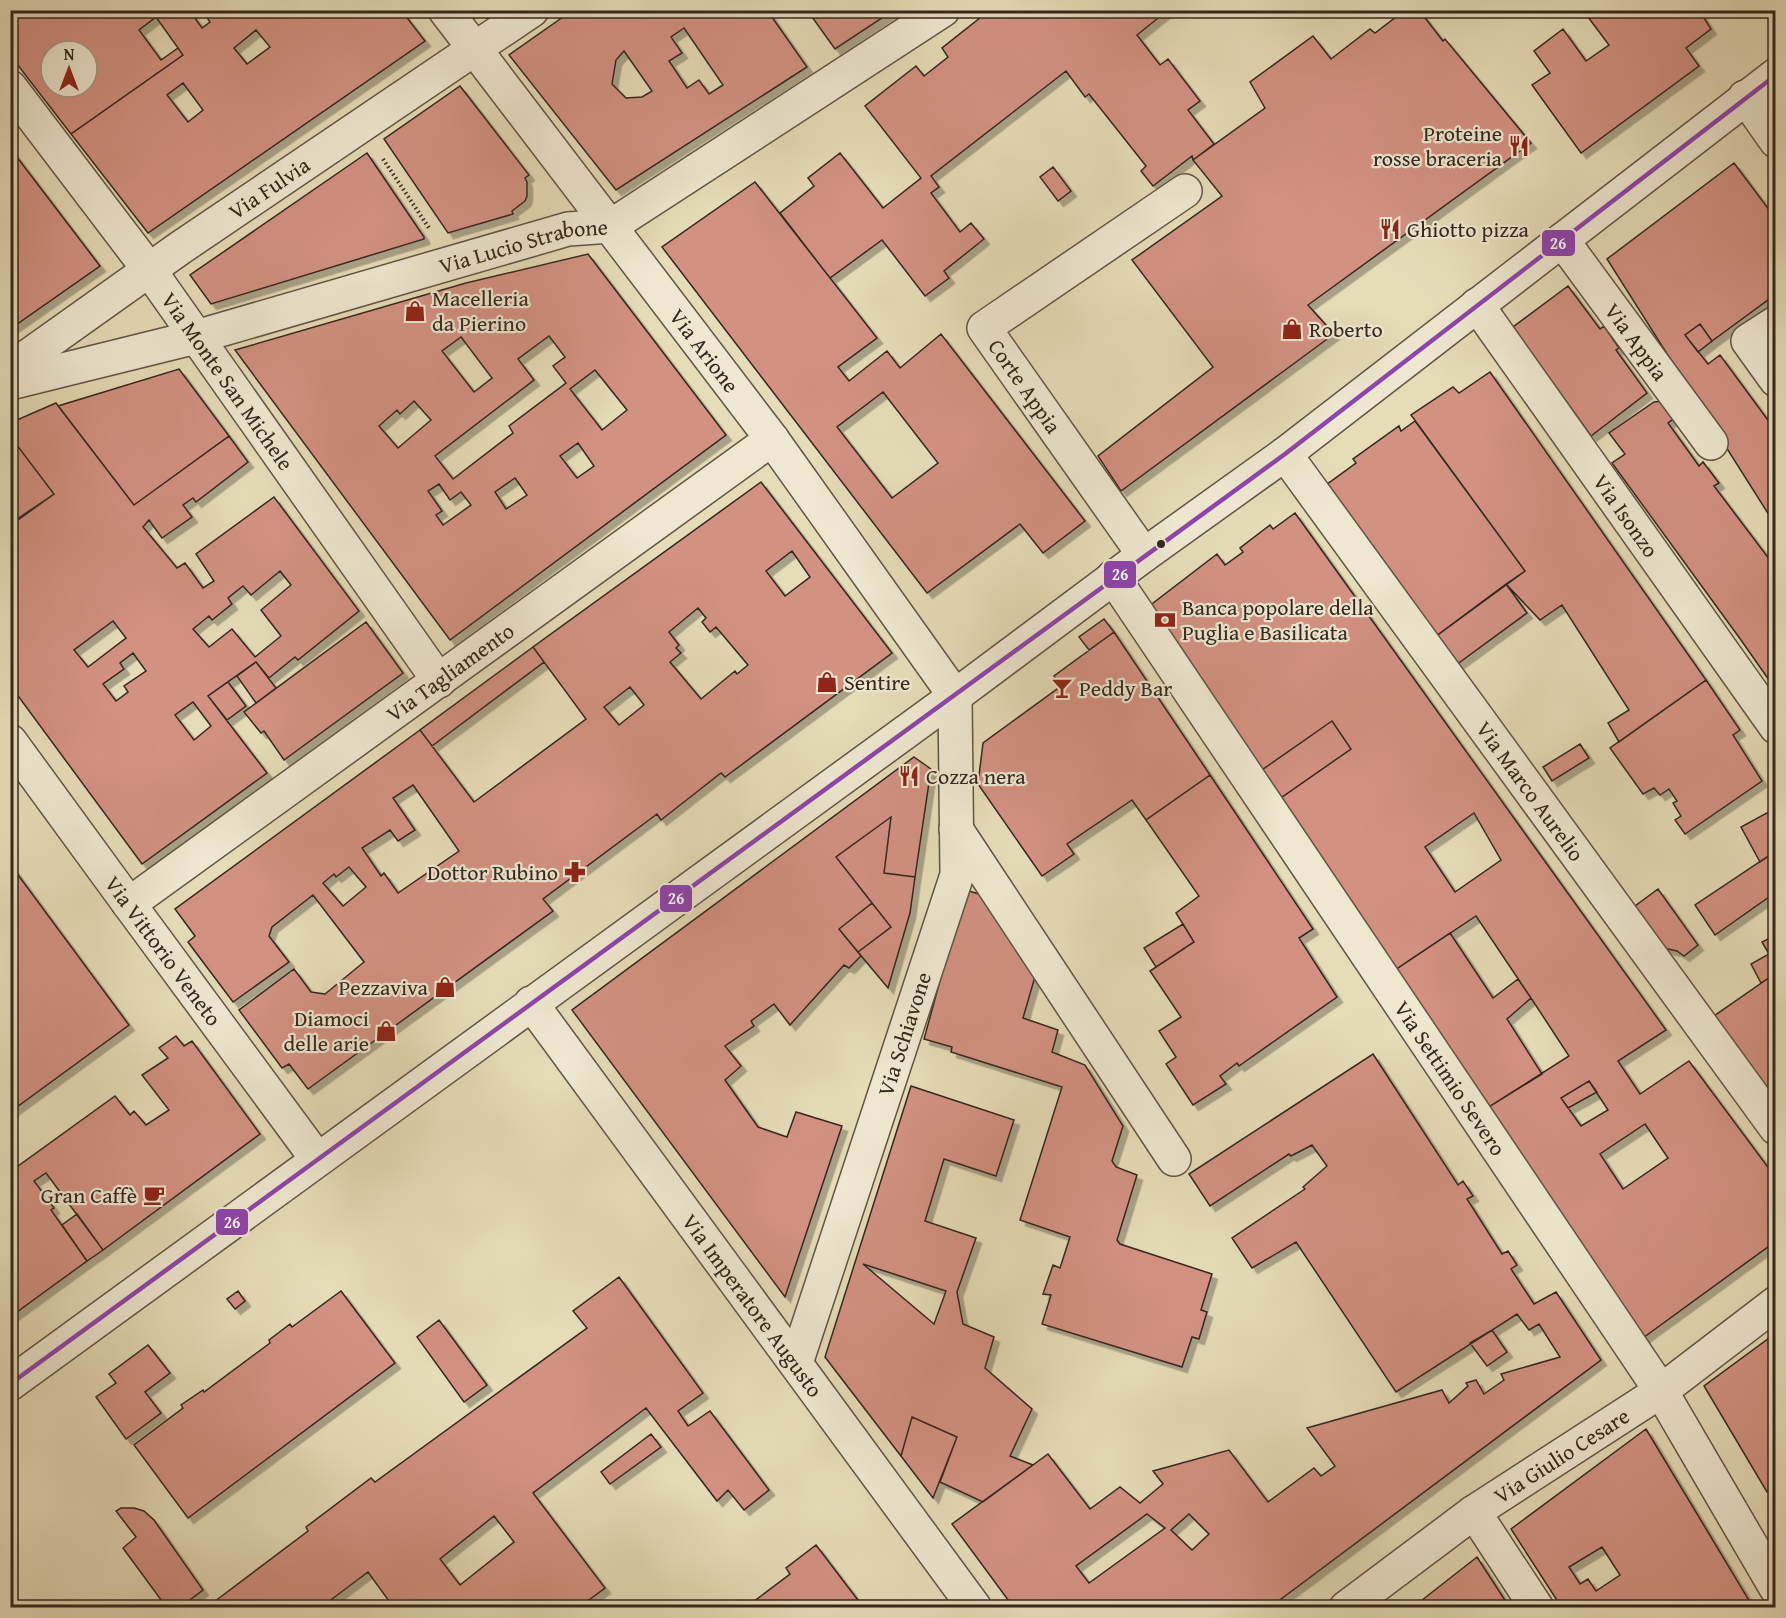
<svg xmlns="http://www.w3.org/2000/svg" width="1786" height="1618" viewBox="0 0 1786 1618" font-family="'Gentium Book Plus',serif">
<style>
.building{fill:#d39182;stroke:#35261d;stroke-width:1.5;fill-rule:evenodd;filter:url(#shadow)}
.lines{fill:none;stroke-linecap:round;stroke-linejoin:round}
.minor-casing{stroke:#615444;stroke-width:36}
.path{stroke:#35261d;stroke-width:4;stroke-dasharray:1.5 3;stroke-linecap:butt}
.minor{stroke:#efe8d1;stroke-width:33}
.bus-1-casing{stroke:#efe8d1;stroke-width:9}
.bus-1{stroke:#8e44ad;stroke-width:4.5}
.bus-dot{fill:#35261d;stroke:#efe8d1;stroke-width:2}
.labels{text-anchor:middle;stroke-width:4.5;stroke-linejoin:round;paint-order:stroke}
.poi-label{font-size:22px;fill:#35261d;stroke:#efe8d1;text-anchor:start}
.street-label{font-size:22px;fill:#35261d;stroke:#efe8d1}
.line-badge{stroke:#efe8d1;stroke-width:2}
.badge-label{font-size:16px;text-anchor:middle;font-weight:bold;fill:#fff}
</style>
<defs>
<filter id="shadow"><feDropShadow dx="5.5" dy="5.5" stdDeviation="0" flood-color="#0004"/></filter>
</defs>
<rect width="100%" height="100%" fill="#e6dcb8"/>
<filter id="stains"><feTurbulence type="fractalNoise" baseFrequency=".00333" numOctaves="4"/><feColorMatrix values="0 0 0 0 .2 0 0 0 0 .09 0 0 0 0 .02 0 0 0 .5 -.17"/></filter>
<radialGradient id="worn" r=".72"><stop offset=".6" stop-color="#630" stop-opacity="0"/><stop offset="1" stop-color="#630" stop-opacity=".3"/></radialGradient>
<!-- building -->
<path class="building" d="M10,10H151L156,17L139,30L161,60L178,48L183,55L71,134L10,55ZM51,51H87V87H51Z
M151,10H166L171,18L181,10H189L202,28L210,22L202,10H401L425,41L148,233L71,134L183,55ZM256,30L270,47L247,64L234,48ZM183,83L203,110L188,122L167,95Z
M573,10H767L807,67L616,190L509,55ZM684,28L723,85L709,94L699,80L687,88L669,61L682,53L671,37ZM624,51L652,91L642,97L626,98L612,84L616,60Z
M807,10H894L835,49Z
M990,10H1168L1137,35L1160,65L1168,59L1200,101L1188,110L1214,144L1193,160L1192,156L1153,186L1141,171L1146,166L1089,94L1085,97L1066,71L931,176L939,187L931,193L960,232L971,223L984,239L944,271L949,278L925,296L882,240L830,278L780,213L814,186L808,178L840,153L883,208L921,178L865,106L916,66L924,76L948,57L942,48Z
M1405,10H1419L1443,41L1445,39L1531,143L1308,305L1334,334L1121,491L1098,456L1213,367L1132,260L1222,196L1193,160L1265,108L1250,82L1313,36L1331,59L1370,29L1375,33Z
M1588,10H1627L1629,13L1633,10H1699L1711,29L1686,48L1699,66L1581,153L1532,85L1550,73L1534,51L1563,29L1586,61L1609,45L1585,13Z
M460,86L529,175L525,178L527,182V196L525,201L512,211L513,214L448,233L384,139Z
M10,148L100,266L10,329Z
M367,153L424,237V239L211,304L190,275Z
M1734,163L1776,219V294L1712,341L1700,324L1685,335L1708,364L1720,355L1776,431V526L1607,259Z
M1053,167L1071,191L1058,201L1040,177Z
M755,182L877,338L838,367L849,381L887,351L900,368L941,334L1085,521L1043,553L1020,524L927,593L662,247ZM883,392L938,463L892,498L837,427Z
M588,254L726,435L450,640L235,350L466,283ZM549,336L565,357L553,366L566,383L509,426L513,433L453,479L435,456L534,380L518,359ZM461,337L492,378L474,392L442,351ZM595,370L627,410L602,430L570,389ZM414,401L431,420L398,448L379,426L397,410L400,414ZM578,443L594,466L577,478L560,456ZM515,478L527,495L506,509L495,492ZM439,484L450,500L461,492L471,505L443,525L436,515L442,511L428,491Z
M1568,286L1600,329L1604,326L1619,348L1616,350L1647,393L1591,436L1513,327Z
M1700,324L1712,341L1698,352L1685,335Z
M179,369L229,436L134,505L58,406Z
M1490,372L1706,680L1619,742L1608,723L1629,710L1562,605L1540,620L1506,584L1525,571L1411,415L1453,387L1459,393Z
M1665,401L1674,413L1672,420L1668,423L1699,466L1703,462L1719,483L1714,486L1776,568V690L1741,640L1612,463L1625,454L1609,433L1654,402Z
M56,403L134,505L229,436L248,462L196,502L193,498L183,505L192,517L162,538L149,520L143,527L177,568L185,563L203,588L214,581L196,554L274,497L359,611L298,660L295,657L269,678L256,662L208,696L267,773L142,864L10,685V524L54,494L10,436V423ZM280,571L291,585L261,610L281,636L255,657L232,629L209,647L193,629L209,616L212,620L232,604L228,598L243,586L251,595ZM113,621L126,638L88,667L74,650ZM133,653L146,671L124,686L128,692L116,701L103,684L124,669L120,663ZM193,702L211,726L194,740L175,715Z
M1415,421L1525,571L1435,637L1326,485L1356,463L1353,459L1399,426L1401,431Z
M10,436L54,494L11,525L10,524Z
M761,482L892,653L725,777L721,773L661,820L657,814L543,899L553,911L308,1089L289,1064L282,1068L239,1010L294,969L311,992L325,994L364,962L313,895L272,927L269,936L289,962L233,1002L188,942L195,936L175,909L420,730L474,802L586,719L533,647ZM792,551L810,577L785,596L766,571ZM698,608L706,618L702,622L710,632L716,627L748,665L737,674L735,671L701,699L670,662L681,653L676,648L679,645L669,632ZM630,687L644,705L619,725L604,707ZM413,785L459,851L398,893L384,873L381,876L362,848L390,830L398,841L415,830L393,798ZM349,867L366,887L343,906L323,883L334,874L336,877Z
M1295,513L1666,1030L1618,1061L1640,1094L1689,1061L1776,1178V1241L1636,1343L1484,1110L1569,1056L1531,998L1476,916L1392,972L1278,800L1351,749L1332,721L1259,772L1148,607L1217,554L1225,565L1243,552L1240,548L1270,525L1273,529ZM1474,813L1501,860L1455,892L1425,847ZM1589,1081L1608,1110L1581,1126L1561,1098ZM1645,1124L1668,1158L1623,1189L1600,1154Z
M1506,584L1527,613L1456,665L1435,637Z
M1104,619L1114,632L1089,650L1079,637Z
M366,622L403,673L284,760L264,731L261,733L244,712Z
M1114,632L1210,775L1146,820L1132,800L1067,844L1074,854L1042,876L978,784L983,743L1061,686L1054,676Z
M533,647L544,662L432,746L420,730Z
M256,662L276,688L256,703L237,676Z
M1706,680L1740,730L1733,735L1762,781L1685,834L1675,820L1681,816L1673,803L1677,801L1669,789L1660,795L1654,788L1643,794L1610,748Z
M228,682L246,706L227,720L208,696Z
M1332,721L1351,749L1278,800L1259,772Z
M1580,744L1589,758L1552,781L1543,767Z
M914,757L931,769L915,877L884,873L891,817L836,857L872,903L839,929L861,956L849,968L844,965L790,1025L774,1004L751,1021L754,1026L725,1046L741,1066L725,1080L758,1127L787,1137L796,1112L842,1126L785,1297L572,1010Z
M1210,775L1313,929L1299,938L1337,997L1239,1066L1237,1063L1220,1076L1226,1084L1193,1105L1166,1064L1176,1057L1159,1031L1181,1017L1150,971L1194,942L1176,913L1199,896L1146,820Z
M1776,808V851L1760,862L1741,827Z
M891,817L884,873L915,877L910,913L888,988L858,952L891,927L836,857Z
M1776,851V892L1715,935L1695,905Z
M10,864L129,1025L10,1112V1012L16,1008L10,1001Z
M1658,889L1698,945L1684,956L1677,951L1663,948L1631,909Z
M965,890L983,895L1037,970L1023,1018L1058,1030L1052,1052L1085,1065L1123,1126L1112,1161L1116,1167L1137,1175L1117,1240L1120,1244L1212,1274L1201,1310L1207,1312L1199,1339L1192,1337L1182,1367L1042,1324L1051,1295L1043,1294L1053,1265L1060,1268L1070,1237L1020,1220L1062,1087L951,1052L952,1047L924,1039Z
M872,903L891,927L858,952L839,929Z
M1183,924L1194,942L1156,967L1144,948Z
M1450,933L1493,998L1518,979L1531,998L1507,1019L1542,1074L1484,1110L1392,972Z
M1776,935V973L1761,983L1751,964L1769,954L1762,942Z
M1776,973V1108L1711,1018Z
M176,1036L184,1046L192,1041L260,1134L103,1250L46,1173L34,1181L54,1208L51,1210L87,1261L10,1317V1172L115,1096L130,1115L134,1111L146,1125L169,1110L142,1075L168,1058L159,1048Z
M1373,1054L1458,1185L1463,1181L1473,1196L1467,1199L1502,1254L1508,1251L1517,1265L1511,1269L1534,1304L1556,1292L1601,1360L1269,1608H1014L952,1524L1048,1454L1090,1509L1120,1487L1140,1503L1163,1484L1153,1471L1229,1450L1268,1502L1314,1468L1321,1476L1335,1466L1307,1428L1442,1390L1449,1403L1468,1386L1466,1383L1476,1380L1484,1394L1504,1380L1501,1374L1560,1357L1539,1324L1529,1330L1517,1314L1396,1392L1296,1242L1252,1268L1232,1238L1305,1189L1303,1187L1327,1166L1312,1145L1291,1156L1289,1154L1210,1206L1189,1174ZM1147,1514L1165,1528L1089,1583L1076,1566ZM1189,1514L1209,1534L1192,1550L1171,1530Z
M1589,1081L1597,1092L1568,1108L1561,1098Z
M911,1086L1014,1120L996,1176L944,1159L925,1221L976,1238L957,1292L963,1324L994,1337L985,1368L1032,1409L1010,1456L1033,1465L983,1502L940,1482L957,1437L912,1417L901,1456L825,1357ZM863,1264L946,1291L934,1324Z
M77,1214L103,1250L87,1261L62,1225Z
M619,1277L703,1393L678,1411L688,1426L710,1411L769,1490L744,1510L728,1490L717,1501L646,1408L533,1493L605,1588L578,1608H394L368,1572L320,1608H206L308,1531L306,1527L371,1478L375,1482L587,1328L573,1311ZM494,1516L514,1542L460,1585L440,1559Z
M238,1291L245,1301L235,1309L227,1299Z
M341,1291L395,1363L188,1518L134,1445L183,1408L181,1405L203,1390L204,1392L270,1343L269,1340L290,1324L292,1327Z
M439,1320L487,1385L464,1402L417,1337Z
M1492,1330L1507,1352L1487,1366L1470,1343Z
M1776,1333V1487L1767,1492L1704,1386Z
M148,1345L170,1373L145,1392L161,1413L126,1439L96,1397L116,1383L109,1374Z
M912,1417L957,1437L933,1498L901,1456Z
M1646,1429L1750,1602L1753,1608H1562L1511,1529ZM1602,1547L1620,1575L1596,1591L1588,1579L1580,1584L1569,1567Z
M651,1434L661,1447L610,1484L601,1472Z
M121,1508H134L144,1511L154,1520L203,1590L179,1608H167L123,1548L136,1537L116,1511Z
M816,1545L864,1608H745L790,1574L786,1568Z
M1477,1557L1510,1608H1412Z"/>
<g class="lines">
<defs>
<g id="minor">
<path id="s1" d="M445,10L772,439L955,696L957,875L796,1363"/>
<path id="s2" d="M10,87L150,271L439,681"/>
<path d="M1745,97L1776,141"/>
<path id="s3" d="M1562,240L1711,443"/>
<path id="s4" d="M1477,305L1776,727"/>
<path d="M1776,323L1748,341L1776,380"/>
<path id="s5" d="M10,369L180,248L532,10"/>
<path id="s6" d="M10,383L196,337L568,229L611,226L943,10"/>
<path id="s7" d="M1285,454L1776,1128"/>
<path d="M1144,555L984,328L1185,191"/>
<path id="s8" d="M1113,577L1661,1391L1776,1588"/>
<path id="s9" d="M10,741L129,904L317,1159"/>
<path d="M956,829L1174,1159"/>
<path id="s10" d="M129,904L772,439"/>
<path id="s11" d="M531,1003L975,1608"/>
<path d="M10,1384L955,696L1144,555L1285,454L1776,75"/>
<path d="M1474,1512L1537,1608"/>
<path id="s12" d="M1346,1608L1474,1512L1661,1391L1776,1303"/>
</g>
</defs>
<!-- minor casing -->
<use href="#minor" class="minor-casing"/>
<!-- path -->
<path class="path" d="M383,159L429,228"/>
<!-- minor -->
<use href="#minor" class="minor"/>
<defs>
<path id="bus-1" d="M10,1384L1285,454L1776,75"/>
</defs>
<!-- bus-1 casing -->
<use href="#bus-1" class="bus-1-casing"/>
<!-- bus-1 -->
<use href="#bus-1" class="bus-1"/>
</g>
<!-- icons -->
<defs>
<symbol id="restaurant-bare" viewBox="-9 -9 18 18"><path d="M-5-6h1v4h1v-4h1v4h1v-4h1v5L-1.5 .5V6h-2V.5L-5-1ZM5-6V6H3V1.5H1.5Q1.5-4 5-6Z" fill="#8f2418" stroke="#efe8d1" stroke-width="2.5" paint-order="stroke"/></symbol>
<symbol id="shop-bare" viewBox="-9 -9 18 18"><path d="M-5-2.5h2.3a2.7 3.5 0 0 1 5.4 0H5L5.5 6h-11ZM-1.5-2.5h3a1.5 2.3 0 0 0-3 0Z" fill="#8f2418" stroke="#efe8d1" stroke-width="2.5" paint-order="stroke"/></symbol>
<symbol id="bank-bare" viewBox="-9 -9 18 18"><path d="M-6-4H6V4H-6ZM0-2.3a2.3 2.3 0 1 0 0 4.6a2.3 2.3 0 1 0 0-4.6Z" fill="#8f2418" stroke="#efe8d1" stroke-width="2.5" paint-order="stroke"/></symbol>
<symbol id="bar-bare" viewBox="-9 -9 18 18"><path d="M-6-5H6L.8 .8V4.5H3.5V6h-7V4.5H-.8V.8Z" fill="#8f2418" stroke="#efe8d1" stroke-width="2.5" paint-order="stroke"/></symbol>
<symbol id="pharmacy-bare" viewBox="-9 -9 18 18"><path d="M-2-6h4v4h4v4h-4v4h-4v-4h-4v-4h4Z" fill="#8f2418" stroke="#efe8d1" stroke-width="2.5" paint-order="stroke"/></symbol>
<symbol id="cafe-bare" viewBox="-9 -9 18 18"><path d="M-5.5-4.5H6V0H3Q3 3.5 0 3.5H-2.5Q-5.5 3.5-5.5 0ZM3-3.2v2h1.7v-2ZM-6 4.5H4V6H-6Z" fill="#8f2418" stroke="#efe8d1" stroke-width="2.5" paint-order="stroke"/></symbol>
</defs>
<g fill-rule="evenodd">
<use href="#restaurant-bare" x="1504" y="131" width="30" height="30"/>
<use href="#restaurant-bare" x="1375" y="214" width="30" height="30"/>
<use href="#shop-bare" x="400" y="296" width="30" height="30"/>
<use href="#shop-bare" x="1277" y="314" width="30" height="30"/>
<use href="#bank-bare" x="1150" y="605" width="30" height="30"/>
<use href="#shop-bare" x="812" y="667" width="30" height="30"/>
<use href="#bar-bare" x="1047" y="673" width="30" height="30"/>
<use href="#restaurant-bare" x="894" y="761" width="30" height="30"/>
<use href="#pharmacy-bare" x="560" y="857" width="30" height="30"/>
<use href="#shop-bare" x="430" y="972" width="30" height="30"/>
<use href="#shop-bare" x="371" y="1016" width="30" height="30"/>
<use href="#cafe-bare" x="139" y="1180" width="30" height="30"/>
</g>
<!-- markers -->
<circle class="bus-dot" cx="1161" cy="544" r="5"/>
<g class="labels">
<!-- poi labels -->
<g class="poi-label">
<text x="1502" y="141" text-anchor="end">Proteine<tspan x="1502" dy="25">rosse braceria</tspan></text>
<text x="1407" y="237">Ghiotto pizza</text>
<text x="432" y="306">Macelleria<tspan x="432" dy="25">da Pierino</tspan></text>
<text x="1309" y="337">Roberto</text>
<text x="1182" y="615">Banca popolare della<tspan x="1182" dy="25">Puglia e Basilicata</tspan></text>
<text x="844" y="690">Sentire</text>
<text x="1079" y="696">Peddy Bar</text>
<text x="926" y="784">Cozza nera</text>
<text x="558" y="880" text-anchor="end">Dottor Rubino</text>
<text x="428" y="995" text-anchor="end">Pezzaviva</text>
<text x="369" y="1026" text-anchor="end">Diamoci<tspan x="369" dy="25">delle arie</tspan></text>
<text x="137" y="1203" text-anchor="end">Gran Caffè</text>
</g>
<!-- street labels -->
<g class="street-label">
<text dy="8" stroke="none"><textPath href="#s5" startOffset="316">Via Fulvia</textPath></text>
<text dy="8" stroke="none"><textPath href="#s6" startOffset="532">Via Lucio Strabone</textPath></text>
<text dy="8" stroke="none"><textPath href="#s3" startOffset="126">Via Appia</textPath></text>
<text dy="8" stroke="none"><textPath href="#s1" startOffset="428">Via Arione</textPath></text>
<text dy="8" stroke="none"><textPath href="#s2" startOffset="366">Via Monte San Michele</textPath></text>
<text transform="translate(1025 386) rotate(55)" y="8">Corte Appia</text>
<text dy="8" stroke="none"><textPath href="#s4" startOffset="258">Via Isonzo</textPath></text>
<text dy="8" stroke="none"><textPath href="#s10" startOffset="396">Via Tagliamento</textPath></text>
<text dy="8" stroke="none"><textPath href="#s7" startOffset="417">Via Marco Aurelio</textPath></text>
<text dy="8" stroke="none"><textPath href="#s9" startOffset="260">Via Vittorio Veneto</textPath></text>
<text transform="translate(904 1034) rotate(-72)" y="8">Via Schiavone</text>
<text dy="8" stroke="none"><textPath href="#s8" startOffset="604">Via Settimio Severo</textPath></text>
<text dy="8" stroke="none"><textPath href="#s11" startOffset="375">Via Imperatore Augusto</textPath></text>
<text dy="8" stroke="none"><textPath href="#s12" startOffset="264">Via Giulio Cesare</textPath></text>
</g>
</g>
<g class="line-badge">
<rect x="1541" y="229" width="35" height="28" rx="6" fill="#8e44ad"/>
<rect x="1103" y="560" width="34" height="29" rx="6" fill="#8e44ad"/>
<rect x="659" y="884" width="34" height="29" rx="6" fill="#8e44ad"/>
<rect x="215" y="1208" width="34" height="28" rx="6" fill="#8e44ad"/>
</g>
<g class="badge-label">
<text x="1558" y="249">26</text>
<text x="1120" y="580">26</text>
<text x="676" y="904">26</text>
<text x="232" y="1228">26</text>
</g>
<!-- margin -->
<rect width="1786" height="1618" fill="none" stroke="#e6dcb8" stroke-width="36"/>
<rect x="12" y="12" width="1762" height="1594" fill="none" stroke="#35261d" stroke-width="3"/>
<rect x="18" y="18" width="1750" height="1582" fill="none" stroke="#35261d" stroke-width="1.5"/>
<!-- north arrow -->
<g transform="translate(69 69)"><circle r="28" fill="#efe8d1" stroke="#a59a89" stroke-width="1.5"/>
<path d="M0-4.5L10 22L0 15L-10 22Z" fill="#8f2418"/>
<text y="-9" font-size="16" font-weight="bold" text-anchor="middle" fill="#35261d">N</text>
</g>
<rect width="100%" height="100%" filter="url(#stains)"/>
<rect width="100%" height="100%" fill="url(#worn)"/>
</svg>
